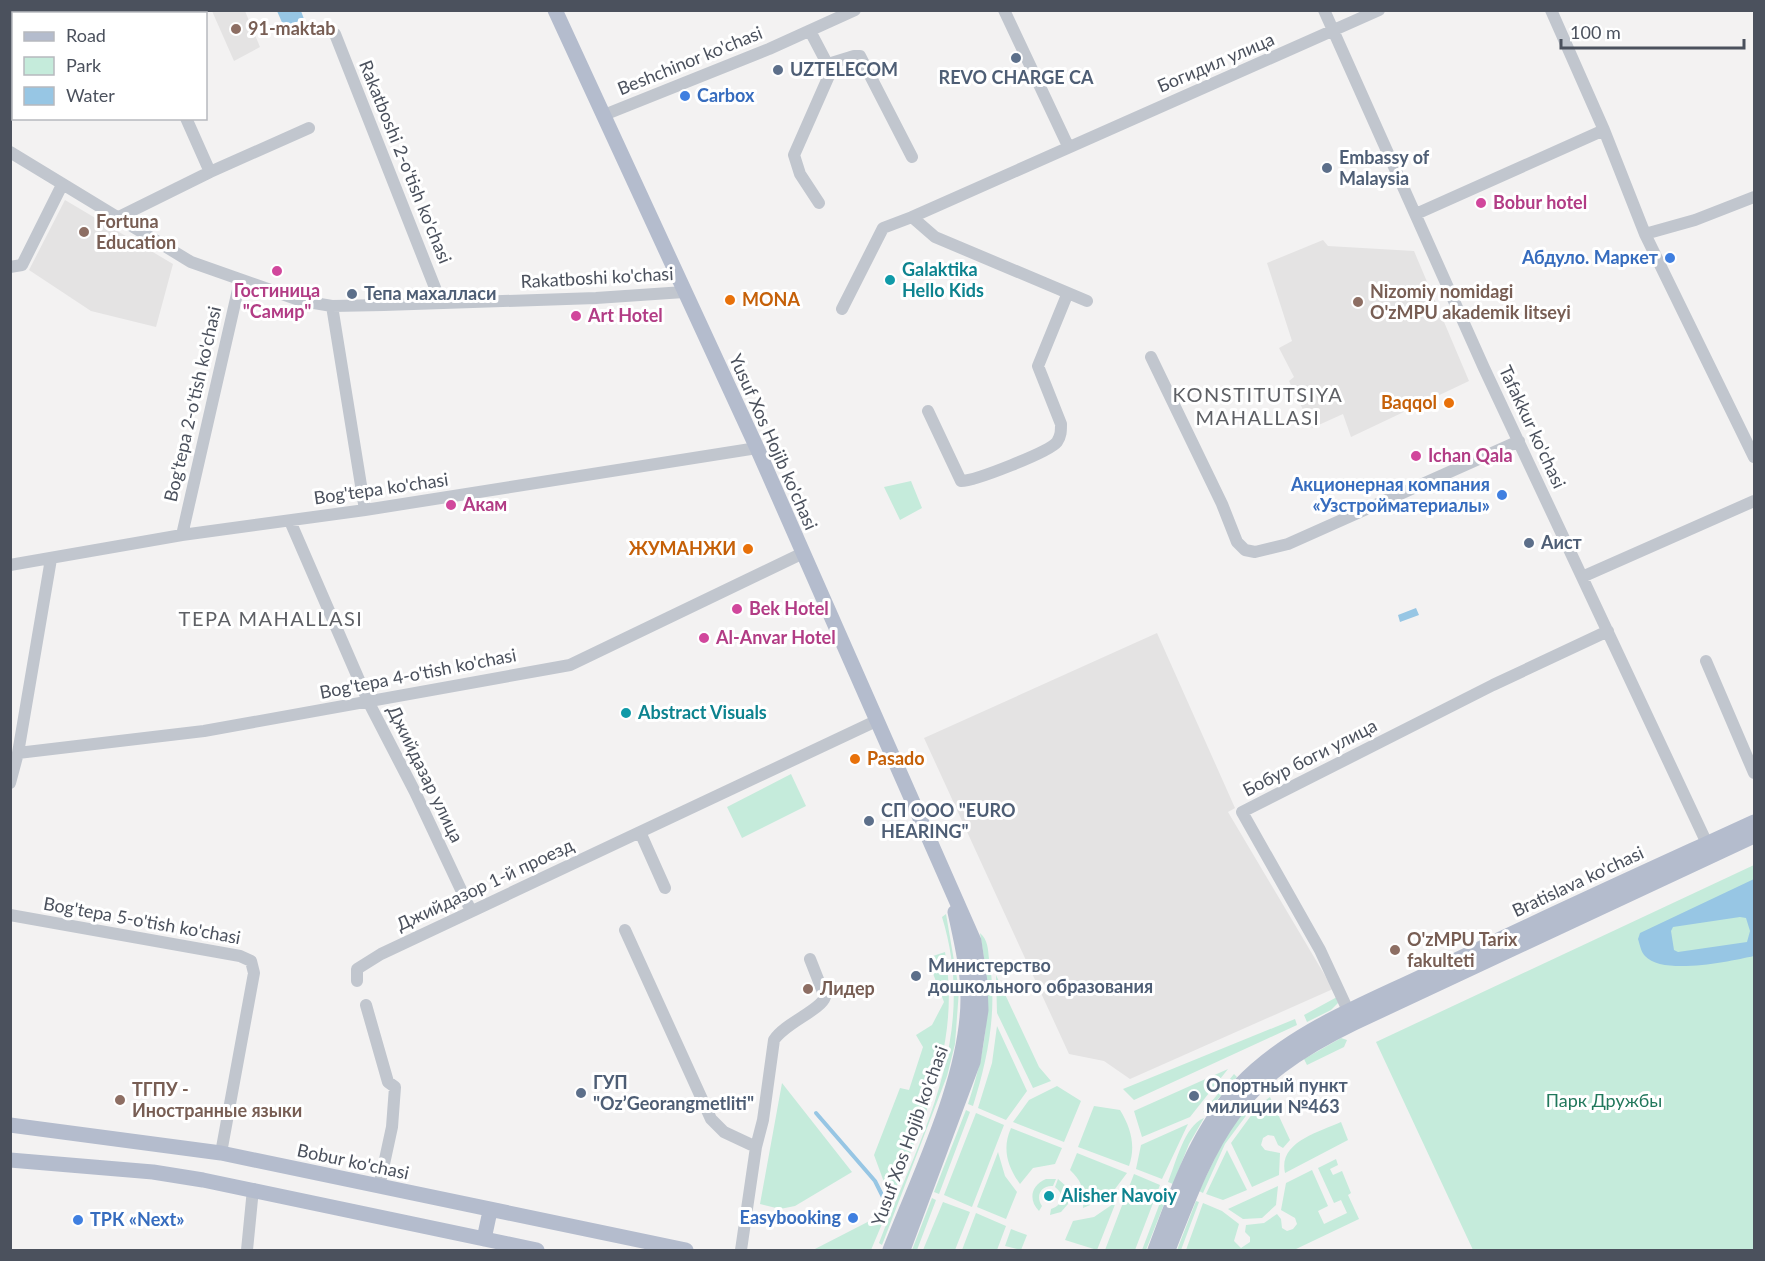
<svg xmlns="http://www.w3.org/2000/svg" width="1765" height="1261" viewBox="0 0 1765 1261" font-family="Lato,sans-serif">
<style>
.education{fill:#e4e3e3}
.green{fill:#c5ebdb}
.water{fill:#97c6e4;fill-rule:evenodd}
.lines{fill:none;stroke-linecap:round;stroke-linejoin:round}
.stream{stroke:#97c6e4;stroke-width:4}
.minor{stroke:#c1c6ce;stroke-width:12}
.major{stroke:#b4bccd;stroke-width:15}
.education-dot{fill:#8d6e63;stroke:#fff;stroke-width:2}
.service-dot{fill:#5c6f8a;stroke:#fff;stroke-width:2}
.shop-dot{fill:#3f7fe0;stroke:#fff;stroke-width:2}
.hotel-dot{fill:#d1479c;stroke:#fff;stroke-width:2}
.culture-dot{fill:#0f9aa8;stroke:#fff;stroke-width:2}
.food-dot{fill:#e8710a;stroke:#fff;stroke-width:2}
.labels{text-anchor:middle;stroke-width:6;stroke-linejoin:round;paint-order:stroke}
.education-label{font-size:18px;font-weight:bold;fill:#785e54;stroke:#fff;text-anchor:start}
.street-label{font-size:18px;fill:#4b515d;stroke:#fff}
.service-label{font-size:18px;font-weight:bold;fill:#4e5e75;stroke:#fff;text-anchor:start}
.shop-label{font-size:18px;font-weight:bold;fill:#366cbe;stroke:#fff;text-anchor:end}
.hotel-label{font-size:18px;font-weight:bold;fill:#b23c85;stroke:#fff;text-anchor:start}
.culture-label{font-size:18px;font-weight:bold;fill:#0d838f;stroke:#fff;text-anchor:start}
.food-label{font-size:18px;font-weight:bold;fill:#c56008;stroke:#fff;text-anchor:start}
.park-label{font-size:18px;fill:#22785c;stroke:#fff}
.neighbourhood-label{font-size:20px;letter-spacing:1.5px;fill:#5e6065;stroke:#fff}
</style>
<rect width="100%" height="100%" fill="#f3f2f2"/>
<!-- education -->
<path class="education" d="M212,11H245L260,47L234,61Z
M65,200L173,264L156,327L91,311L29,270Z
M1323,240L1328,246L1414,251L1469,381L1351,437L1343,414L1312,428L1289,381L1294,377L1279,348L1292,341L1267,263Z
M1157,633L1235,808L1228,812L1333,989L1130,1079L1104,1061L1069,1054L924,738Z"/>
<!-- green -->
<path class="green" d="M911,481L922,508L900,520L884,487Z
M791,774L806,806L742,838L727,807Z
M1754,865V1250H1473L1376,1042Z
M946,914L959,990L955,1044L947,1076L882,1245L879,1243C921,1134 979,1037 942,917Z
M980,933C988,940 988,949 989,959C998,1009 988,1058 973,1106L968,1104C989,1040 992,1000 980,933Z
M945,952C961,1044 924,1118 891,1201L874,1155L900,1088L909,1090L923,1047L916,1035L932,1025L944,1002L927,958Z
M996,975L1039,1067L1051,1081L1033,1088L997,1013Z
M1337,997L1339,1002L1331,1010L1307,1022L1304,1015Z
M1295,1019L1297,1025L1134,1100L1123,1089Z
M997,1026L1027,1091L1006,1120L978,1108L992,1063Z
M1341,1038L1347,1040L1344,1047L1307,1065L1304,1059Z
M1228,1069L1190,1117L1142,1137L1134,1111Z
M1234,1074L1237,1077L1211,1107L1203,1112Z
M782,1083L852,1172L795,1206L780,1209L760,1204Z
M1057,1086L1081,1101L1064,1142L1013,1122L1029,1100Z
M1270,1097L1290,1140L1283,1148L1278,1145L1274,1136L1268,1135L1263,1138L1261,1145L1265,1150L1280,1153L1279,1175L1252,1187L1231,1143L1258,1106Z
M1253,1101L1254,1105L1225,1144L1203,1193L1199,1191L1227,1133Z
M1094,1106L1120,1110C1131,1128 1136,1146 1129,1166L1078,1147Z
M966,1110L970,1112L939,1194L934,1192Z
M976,1113L1004,1125L972,1207L944,1195Z
M1204,1118L1189,1144L1173,1184L1168,1182C1176,1163 1184,1126 1204,1118Z
M1341,1122L1348,1140L1285,1173C1278,1142 1319,1132 1341,1122Z
M1188,1124L1162,1179L1136,1169L1141,1145Z
M1011,1128L1062,1148L1055,1164L1033,1168L1020,1184C1007,1166 1002,1148 1011,1128Z
M1227,1150L1247,1190L1223,1200L1206,1194Z
M998,1152L1005,1176L1017,1192L1006,1219L977,1207Z
M1077,1153L1127,1173L1109,1197L1083,1208C1084,1191 1083,1182 1070,1170Z
M1336,1159L1338,1165L1330,1169L1333,1175L1342,1171L1351,1193L1348,1195L1359,1219L1294,1250H1186L1203,1203L1222,1211L1239,1224L1234,1241L1241,1248L1250,1242V1237L1245,1232L1246,1225L1264,1223L1277,1214L1281,1219L1282,1228L1287,1231L1293,1229L1297,1224L1295,1218L1281,1210L1286,1183L1312,1170L1328,1206L1318,1211L1324,1224L1347,1213L1341,1200L1334,1203L1318,1168Z
M1134,1174L1160,1185L1135,1250H1105Z
M1046,1179H1056L1053,1186C1041,1185 1035,1196 1042,1206L1039,1211C1028,1200 1031,1185 1046,1179Z
M1058,1179L1067,1187L1068,1204L1061,1212L1050,1215L1051,1209C1063,1205 1065,1194 1055,1187Z
M1278,1186L1276,1205L1262,1218L1243,1219L1228,1209Z
M1166,1187L1170,1189L1146,1250H1142Z
M932,1198L936,1200L917,1250H912Z
M1196,1201L1199,1202L1181,1250H1177Z
M943,1202L970,1212L955,1250H923Z
M1116,1202L1097,1250L1065,1240L1073,1221L1094,1217Z
M887,1212L871,1250H813Z
M976,1213L1006,1226L997,1250H962Z
M1011,1229L1027,1235L1021,1250L1005,1246Z"/>
<!-- water -->
<path class="water" d="M277,11H301L304,19L284,27Z
M1416,608L1419,615L1400,622L1398,615Z
M1754,879V956C1731,961 1663,976 1645,956C1641,952 1640,945 1638,939L1640,933ZM1740,917L1746,918L1750,931L1747,942L1678,952L1674,950L1671,931L1673,927Z"/>
<g class="lines">
<!-- stream -->
<path class="stream" d="M816,1113L875,1181L886,1203"/>
<!-- minor -->
<path class="minor" d="M135,10L136,14
M1004,10L1068,146
M1324,10L1484,368L1711,852
M1551,10L1604,130L1645,234L1754,457
M93,14L99,10
M810,31L831,71L794,155L800,174L819,203
M335,34L441,303
M10,54L14,52
M828,64L854,56H860L912,157
M604,115L769,49L855,10
M186,118L210,172
M10,152L191,262L302,301L332,306L384,305L596,298L684,292
M1416,214L1604,130
M912,217L1379,10
M117,218L210,172L309,128
M1645,234L1695,220L1754,197
M10,267L22,265L62,185
M332,306L365,510
M842,309L883,228L912,217L935,237L1087,301
M1151,357L1222,504L1237,542L1245,550L1255,552L1288,544L1519,441
M928,411L961,481C975,481 1049,452 1057,442C1061,436 1061,431 1061,424L1038,366L1067,295
M290,521L369,703L415,792L471,911
M182,535L240,281
M10,565L182,535L365,510L757,448
M1582,577L1754,501
M1706,661L1754,773
M18,753L204,731L570,665L801,554
M10,783L18,753L51,559
M640,832L665,888
M10,915L240,956L251,961L254,973L221,1153
M625,930L711,1119L724,1132L756,1147L741,1250
M357,981V969L381,954L876,721
M366,1005L388,1082L395,1087L392,1127L379,1187
M1352,1019L1320,950L1242,812L1493,685L1608,631
M756,1147L763,1120L774,1040C785,1023 821,1010 825,997L810,959
M247,1250L253,1189"/>
<!-- major -->
<path class="major" d="M555,10L757,448L974,941L980,982L981,1010L973,1062L903,1250
M10,1125L221,1153L686,1250
M10,1160L153,1172L203,1180L537,1250
M484,1239L490,1211
M890,1250C919,1175 968,1078 968,998C968,968 961,940 955,912
M1155,1250C1177,1192 1196,1133 1239,1086C1289,1033 1360,1006 1425,975C1534,922 1645,872 1754,822
M1168,1250C1214,1132 1234,1081 1354,1023L1754,836"/>
</g>
<!-- markers -->
<g class="education-dot">
<circle cx="236" cy="29" r="6"/>
<circle cx="84" cy="232" r="6"/>
<circle cx="1358" cy="302" r="6"/>
<circle cx="1395" cy="950" r="6"/>
<circle cx="808" cy="989" r="6"/>
<circle cx="120" cy="1100" r="6"/>
</g>
<g class="service-dot">
<circle cx="1016" cy="58" r="6"/>
<circle cx="778" cy="70" r="6"/>
<circle cx="1327" cy="168" r="6"/>
<circle cx="352" cy="294" r="6"/>
<circle cx="1529" cy="543" r="6"/>
<circle cx="869" cy="821" r="6"/>
<circle cx="916" cy="976" r="6"/>
<circle cx="581" cy="1093" r="6"/>
<circle cx="1194" cy="1096" r="6"/>
</g>
<g class="shop-dot">
<circle cx="685" cy="96" r="6"/>
<circle cx="1670" cy="258" r="6"/>
<circle cx="1502" cy="495" r="6"/>
<circle cx="853" cy="1218" r="6"/>
<circle cx="78" cy="1220" r="6"/>
</g>
<g class="hotel-dot">
<circle cx="1481" cy="203" r="6"/>
<circle cx="277" cy="271" r="6"/>
<circle cx="576" cy="316" r="6"/>
<circle cx="1416" cy="456" r="6"/>
<circle cx="451" cy="505" r="6"/>
<circle cx="737" cy="609" r="6"/>
<circle cx="704" cy="638" r="6"/>
</g>
<g class="culture-dot">
<circle cx="890" cy="280" r="6"/>
<circle cx="626" cy="713" r="6"/>
<circle cx="1049" cy="1196" r="6"/>
</g>
<g class="food-dot">
<circle cx="730" cy="300" r="6"/>
<circle cx="1449" cy="403" r="6"/>
<circle cx="748" cy="549" r="6"/>
<circle cx="855" cy="759" r="6"/>
</g>
<g class="labels">
<!-- education labels -->
<g class="education-label">
<text x="248" y="35">91-maktab</text>
<text x="96" y="228">Fortuna<tspan x="96" dy="21">Education</tspan></text>
<text x="1370" y="298">Nizomiy nomidagi<tspan x="1370" dy="21">O'zMPU akademik litseyi</tspan></text>
<text x="1407" y="946">O'zMPU Tarix<tspan x="1407" dy="21">fakulteti</tspan></text>
<text x="820" y="995">Лидер</text>
<text x="132" y="1096">ТГПУ -<tspan x="132" dy="21">Иностранные языки</tspan></text>
</g>
<!-- street labels -->
<g class="street-label">
<text transform="translate(690 61) rotate(-22)" y="6">Beshchinor ko'chasi</text>
<text transform="translate(1216 63) rotate(-23)" y="6">Богидил улица</text>
<text transform="translate(405 162) rotate(68)" y="6">Rakatboshi 2-o'tish ko'chasi</text>
<text transform="translate(597 278) rotate(-3)" y="6">Rakatboshi ko'chasi</text>
<text transform="translate(193 404) rotate(-77)" y="6">Bog'tepa 2-o'tish ko'chasi</text>
<text transform="translate(1532 427) rotate(65)" y="6">Tafakkur ko'chasi</text>
<text transform="translate(773 442) rotate(66)" y="6">Yusuf Xos Hojib ko'chasi</text>
<text transform="translate(381 489) rotate(-8)" y="6">Bog'tepa ko'chasi</text>
<text transform="translate(418 674) rotate(-11)" y="6">Bog'tepa 4-o'tish ko'chasi</text>
<text transform="translate(1310 758) rotate(-27)" y="6">Бобур боги улица</text>
<text transform="translate(425 774) rotate(64)" y="6">Джийдазар улица</text>
<text transform="translate(1578 882) rotate(-25)" y="6">Bratislava ko'chasi</text>
<text transform="translate(485 885) rotate(-25)" y="6">Джийдазор 1-й проезд</text>
<text transform="translate(142 921) rotate(10)" y="6">Bog'tepa 5-o'tish ko'chasi</text>
<text transform="translate(910 1136) rotate(-70)" y="6">Yusuf Xos Hojib ko'chasi</text>
<text transform="translate(353 1162) rotate(12)" y="6">Bobur ko'chasi</text>
</g>
<!-- service labels -->
<g class="service-label">
<text x="790" y="76">UZTELECOM</text>
<text x="1016" y="84" text-anchor="middle">REVO CHARGE CA</text>
<text x="1339" y="164">Embassy of<tspan x="1339" dy="21">Malaysia</tspan></text>
<text x="364" y="300">Тепа махалласи</text>
<text x="1541" y="549">Аист</text>
<text x="881" y="817">СП ООО "EURO<tspan x="881" dy="21">HEARING"</tspan></text>
<text x="928" y="972">Министерство<tspan x="928" dy="21">дошкольного образования</tspan></text>
<text x="593" y="1089">ГУП<tspan x="593" dy="21">"Oz’Georangmetliti"</tspan></text>
<text x="1206" y="1092">Опортный пункт<tspan x="1206" dy="21">милиции №463</tspan></text>
</g>
<!-- shop labels -->
<g class="shop-label">
<text x="697" y="102" text-anchor="start">Carbox</text>
<text x="1658" y="264">Абдуло. Маркет</text>
<text x="1490" y="491">Акционерная компания<tspan x="1490" dy="21">«Узстройматериалы»</tspan></text>
<text x="841" y="1224">Easybooking</text>
<text x="90" y="1226" text-anchor="start">ТРК «Next»</text>
</g>
<!-- hotel labels -->
<g class="hotel-label">
<text x="1493" y="209">Bobur hotel</text>
<text x="277" y="297" text-anchor="middle">Гостиница<tspan x="277" dy="21">"Самир"</tspan></text>
<text x="588" y="322">Art Hotel</text>
<text x="1428" y="462">Ichan Qala</text>
<text x="463" y="511">Акам</text>
<text x="749" y="615">Bek Hotel</text>
<text x="716" y="644">Al-Anvar Hotel</text>
</g>
<!-- culture labels -->
<g class="culture-label">
<text x="902" y="276">Galaktika<tspan x="902" dy="21">Hello Kids</tspan></text>
<text x="638" y="719">Abstract Visuals</text>
<text x="1061" y="1202">Alisher Navoiy</text>
</g>
<!-- food labels -->
<g class="food-label">
<text x="742" y="306">MONA</text>
<text x="1437" y="409" text-anchor="end">Baqqol</text>
<text x="736" y="555" text-anchor="end">ЖУМАНЖИ</text>
<text x="867" y="765">Pasado</text>
</g>
<!-- park labels -->
<g class="park-label">
<text x="1604" y="1107">Парк Дружбы</text>
</g>
<!-- neighbourhood labels -->
<g class="neighbourhood-label">
<text x="1258" y="402">KONSTITUTSIYA<tspan x="1258" dy="23">MAHALLASI</tspan></text>
<text x="271" y="626">TEPA MAHALLASI</text>
</g>
</g>
<!-- border -->
<rect width="1765" height="1261" fill="none" stroke="#4b515d" stroke-width="24"/>
<!-- legend -->
<rect x="12" y="12" width="195" height="108" fill="#ffffff" stroke="#b7b9be" stroke-width="1.5"/>
<rect x="24" y="32" width="30" height="9" fill="#b4bccd" stroke="#b7b9be" stroke-width="1.5"/>
<text x="66" y="42" font-size="18" fill="#4b515d">Road</text>
<rect x="24" y="57" width="30" height="18" fill="#c5ebdb" stroke="#b7b9be" stroke-width="1.5"/>
<text x="66" y="72" font-size="18" fill="#4b515d">Park</text>
<rect x="24" y="87" width="30" height="18" fill="#97c6e4" stroke="#b7b9be" stroke-width="1.5"/>
<text x="66" y="102" font-size="18" fill="#4b515d">Water</text>
<!-- scale -->
<path d="M1561 39v9h183v-9" fill="none" stroke="#4b515d" stroke-width="3"/>
<text x="1570" y="39" font-size="18" fill="#4b515d" stroke="#ffffff" stroke-width="4.5" paint-order="stroke">100 m</text>
</svg>
